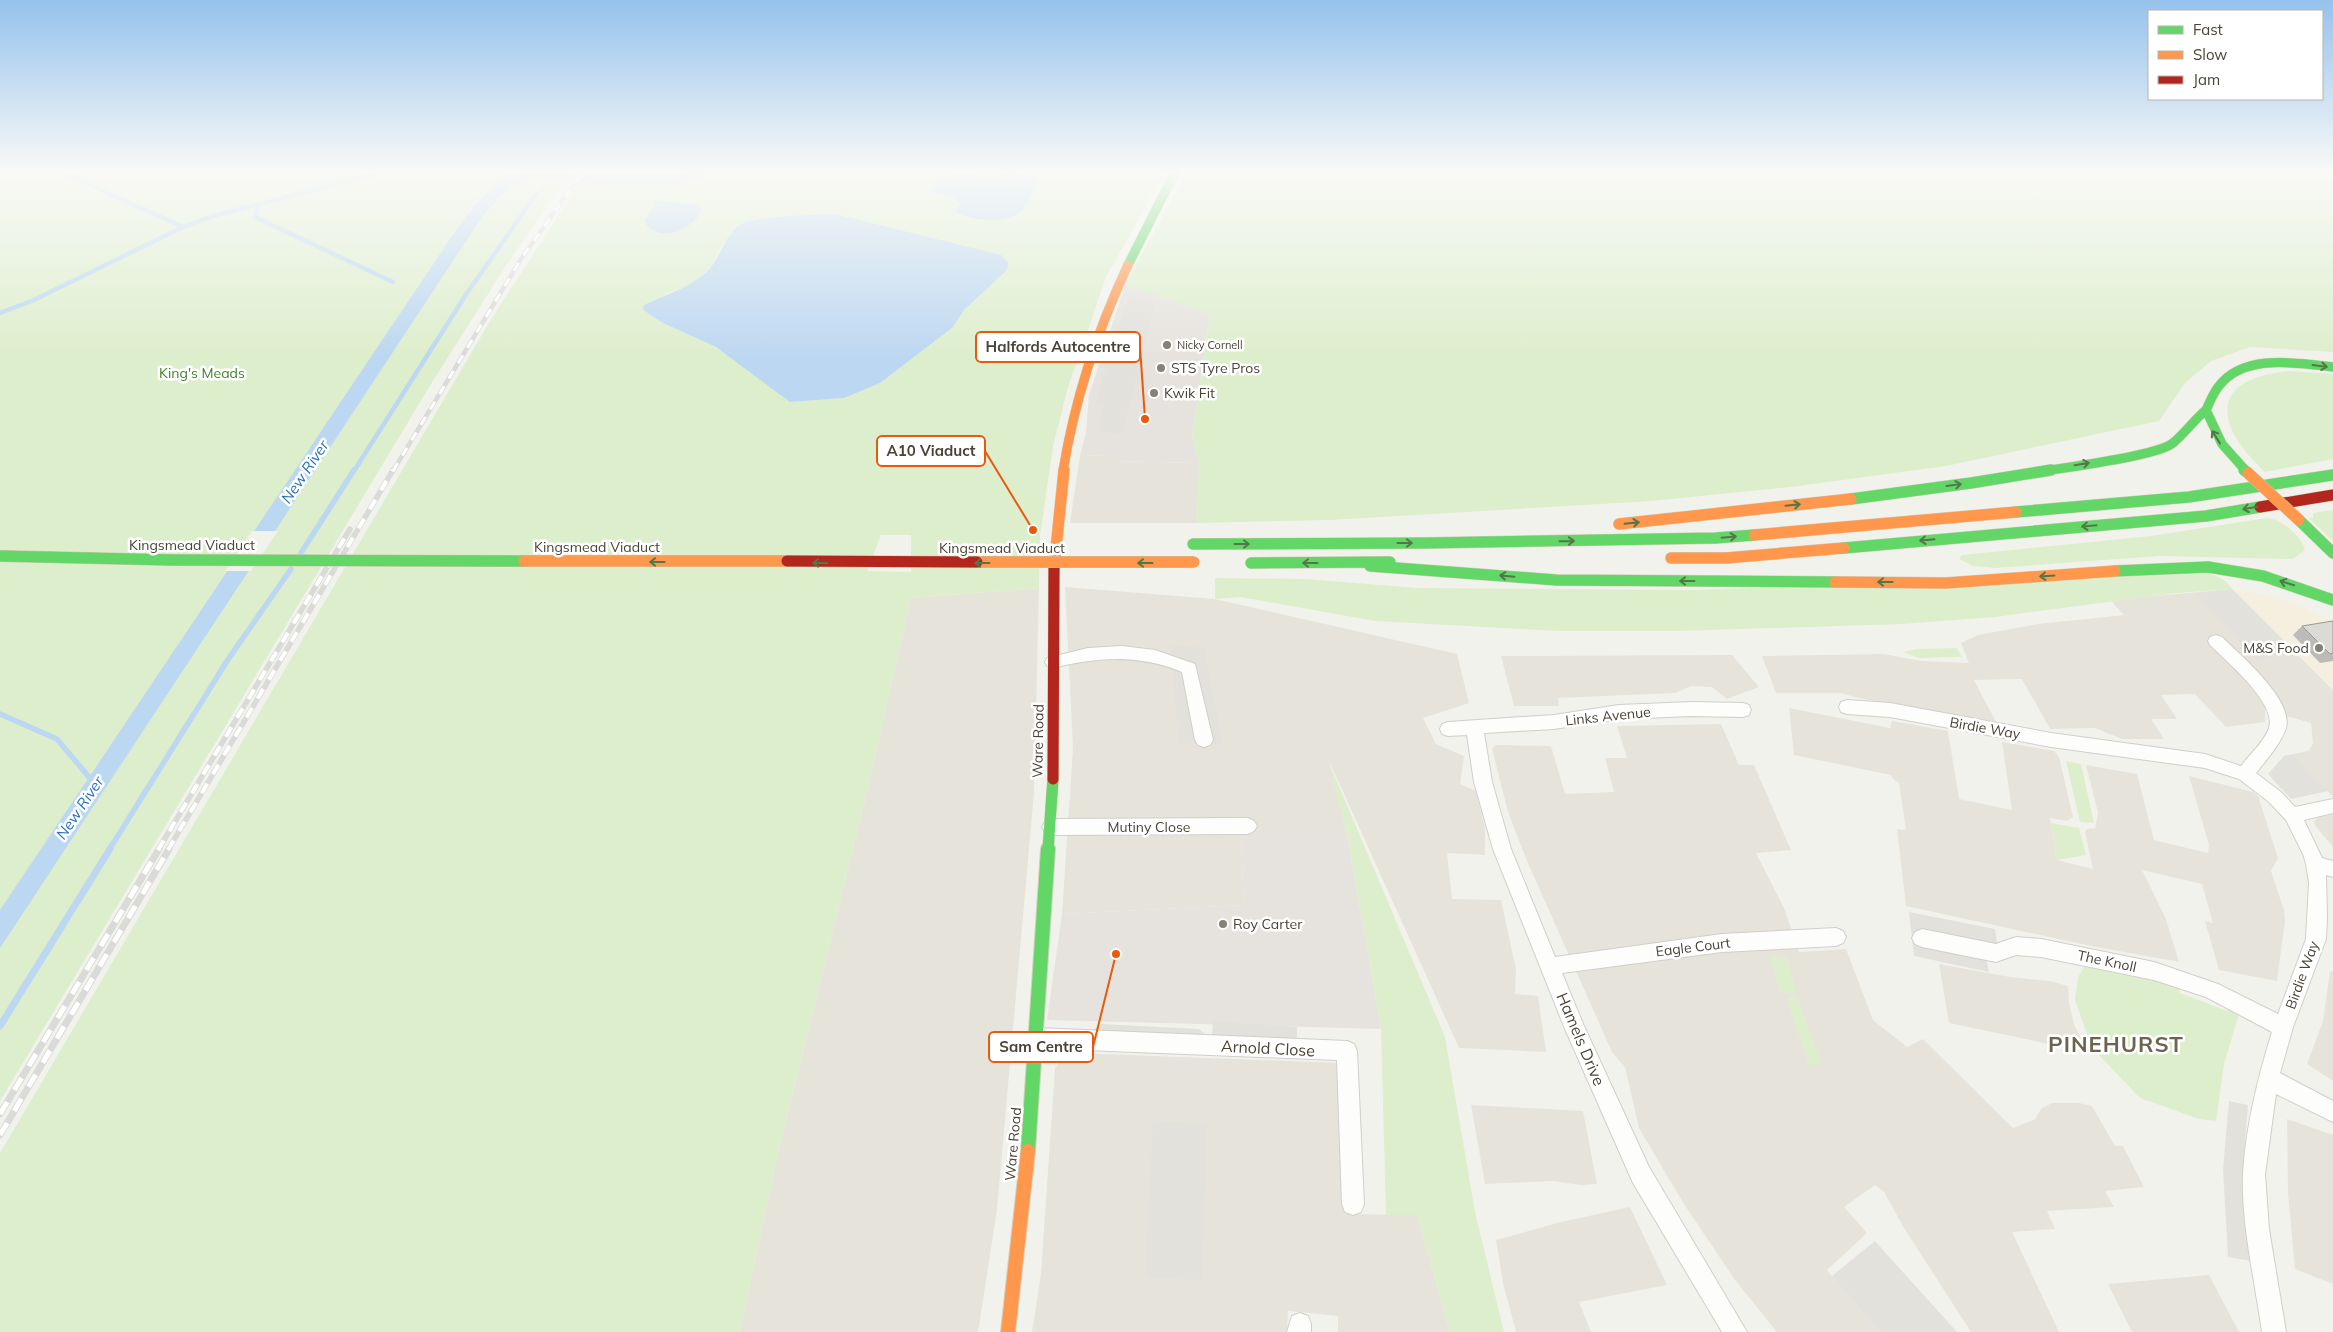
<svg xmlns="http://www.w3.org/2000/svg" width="2333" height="1332" viewBox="0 0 2333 1332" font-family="Mulish,sans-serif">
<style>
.residential{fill:#e6e4da}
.commercial{fill:#f5efe0}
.industrial{fill:#e6e3de}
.green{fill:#dec;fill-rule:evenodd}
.parking{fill:#e2e1dc}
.water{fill:#bcd7f1}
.pier{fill:#f2f2ed}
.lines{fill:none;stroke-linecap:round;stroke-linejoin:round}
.stream-far2{stroke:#bcd7f1;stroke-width:4.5}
.stream-far1{stroke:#bcd7f1;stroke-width:5.5}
.stream{stroke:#bcd7f1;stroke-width:7}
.street-casing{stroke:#d0cfca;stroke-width:2}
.fast-far2-casing{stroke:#d5d0ba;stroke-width:10}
.fast-far1-casing{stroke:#d5d0ba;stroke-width:12}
.fast-casing{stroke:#d5d0ba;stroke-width:16}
.slow-far2-casing{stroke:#d5d0ba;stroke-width:10}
.slow-far1-casing{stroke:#d5d0ba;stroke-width:12}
.slow-casing{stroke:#d5d0ba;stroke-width:16}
.jam-casing{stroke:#d5d0ba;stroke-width:12}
.street{fill:#fdfdfc;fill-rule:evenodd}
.fast-far2{stroke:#63d668;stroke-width:9}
.fast-far1{stroke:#63d668;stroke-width:11}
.fast{stroke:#63d668;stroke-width:14}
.slow-far2{stroke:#ff974d;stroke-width:9}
.slow-far1{stroke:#ff974d;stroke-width:11}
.slow{stroke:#ff974d;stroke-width:14}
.jam{stroke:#b3261e;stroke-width:11}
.rail-far2-casing{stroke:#dadad9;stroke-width:4.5}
.rail-far1-casing{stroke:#dadad9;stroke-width:5.5}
.rail-casing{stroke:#dadad9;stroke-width:7}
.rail-far2{stroke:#fff;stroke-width:3;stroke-dasharray:9;stroke-linecap:butt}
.rail-far1{stroke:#fff;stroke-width:4;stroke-dasharray:11;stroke-linecap:butt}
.rail{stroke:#fff;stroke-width:5;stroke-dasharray:14;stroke-linecap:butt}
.fast-bridge-casing{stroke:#cbc2a7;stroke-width:12;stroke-linecap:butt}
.slow-bridge-casing{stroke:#cbc2a7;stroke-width:12;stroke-linecap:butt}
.jam-bridge-casing{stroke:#cbc2a7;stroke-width:12;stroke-linecap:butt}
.fast-bridge{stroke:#63d668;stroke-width:11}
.slow-bridge{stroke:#ff974d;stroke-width:11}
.jam-bridge{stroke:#b3261e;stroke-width:11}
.wall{fill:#bdbbb7}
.building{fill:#dcdad5;stroke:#9a9995}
.oneway{stroke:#537748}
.poi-dot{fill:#858177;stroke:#fff;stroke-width:2}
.labels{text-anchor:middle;stroke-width:5;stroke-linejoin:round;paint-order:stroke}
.far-poi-label{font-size:11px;fill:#4a4437;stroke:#fff;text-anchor:start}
.poi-label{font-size:14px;fill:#4a4437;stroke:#fff;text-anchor:start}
.park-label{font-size:14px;fill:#417f27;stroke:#fff}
.street-label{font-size:14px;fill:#4a4437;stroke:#fff}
.water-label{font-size:15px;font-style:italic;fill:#2b72bb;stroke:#fff}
.near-street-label{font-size:16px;fill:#4a4437;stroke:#fff}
.near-district-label{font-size:22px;font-weight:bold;letter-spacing:1px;fill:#6d634e;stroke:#fff}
.leader{fill:none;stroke:#e8590c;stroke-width:2}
.callout-dot{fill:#e8590c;stroke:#fff;stroke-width:2}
.callout{fill:#fff;stroke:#e8590c;stroke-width:2}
.callout-label{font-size:15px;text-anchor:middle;font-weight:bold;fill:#4a4437}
</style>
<rect width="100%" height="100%" fill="#f2f2ed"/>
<!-- residential -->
<path class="residential" d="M1080,455L1111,456V461L1199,463L1197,523H1070Z
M1065,587L1215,599L1457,654L1469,703L1423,718L1436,744L1464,756L1460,784L1476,791L1485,828V855L1447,853L1452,899L1501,900L1516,969L1515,994L1538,996L1546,1052L1459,1048L1330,763L1347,834H1241L1244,905L1062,914L1073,748Z
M1039,588L1034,793L997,1210L978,1332H740L777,1157L864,804L911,598Z
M2232,589L2333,690V797L2293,754L2308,751L2313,744L2311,723L2265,710V722L2226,727L2195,694L2161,695L2177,719H2151L2164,739H2122L2095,728L2050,729L2022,679L1974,680L1997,724L1859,698L1840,693H1776L1762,656L1884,654L1921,661L1969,663L1961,643L1978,635L2038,624L2124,615L2110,600Z
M1732,655L1759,687L1727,699L1712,687L1691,686L1675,693L1558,698L1559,706H1514L1501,656Z
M1789,708L1890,728L1892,721L1948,731L1959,799L2012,810L2002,742L2054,751L2059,757L2073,817L2067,821L2050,818L2057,860L2093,869L2085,832L2087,829L2095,828L2098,813L2086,765L2137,774L2154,840L2208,853L2209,845L2189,776L2253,792L2258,796L2278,858L2271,871L2284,910L2285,921L2277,981L2219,970L2205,921L2213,923L2202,884L2142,870L2166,919L2179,962L2091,946L1906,906L1897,829L1906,830L1899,783L1893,779L1891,775L1794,755Z
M1721,724L1739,765H1754L1791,850L1756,853L1784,908L1799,952L1846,949L1873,1020L1907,1047L1923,1039L2013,1128L2035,1119L2042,1108L2052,1103H2079L2092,1106L2115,1146H2123L2144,1187L2105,1191L2114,1207L2047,1211L2055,1229L2012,1232L2059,1332H1971L1904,1228L1884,1192L1875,1185L1844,1207L1867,1233L1827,1270L1880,1332H1777L1735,1280L1682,1201L1639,1128L1625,1067L1612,1052L1527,861L1508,812L1492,749L1495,745L1551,746L1565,794L1614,792L1605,758H1627L1617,726Z
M2333,811V847L2316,827L2314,822L2321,814Z
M1939,964L2010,977L2050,981L2068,986L2069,1002L2074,1024L2087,1052L1949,1023Z
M2330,971L2333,972V1081L2307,1064L2323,1021Z
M1076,1053L1341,1063L1345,1214L1417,1215L1450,1332H1338V1316L1288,1311L1287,1332H1032L1041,1274L1055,1068L1065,1056Z
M1471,1105L1583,1111L1597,1184L1581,1185L1553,1181L1485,1184Z
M2287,1119L2333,1135V1284L2295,1269L2288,1193Z
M1630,1207L1667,1285L1579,1302L1591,1332H1516L1503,1283L1496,1240L1561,1222Z
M2209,1275L2239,1332H2132L2108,1284Z"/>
<!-- commercial -->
<path class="commercial" d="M2232,589L2276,597L2298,605L2333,620V690Z"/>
<!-- industrial -->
<path class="industrial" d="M1125,285L1210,313L1192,437L1199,463L1111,461V456L1080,455L1086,433L1089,395Z
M1241,834H1347L1381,1029L1047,1020L1062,914L1244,905Z"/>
<!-- green -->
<path class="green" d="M0,172H571L507,264L431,384L0,1101Z
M712,172H1001L991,181L980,180L967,175L948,177L938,195L954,198L960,203L956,212L965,217L1017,214L1038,186L1034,179L1016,172H1165L1106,277L1068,387L1053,446L1040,536L1039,588L911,598L864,804L777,1157L740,1332H0V1153L490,321L579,184L588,182C629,184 674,192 712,172ZM656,200L692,204L644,222L655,206L653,202ZM836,214L1007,270L964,310L952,328L880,383L844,398L791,402L716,347L663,323L643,310L667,294L695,283L711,266L724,243L741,224L763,219ZM881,535H911V572L867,571Z
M1187,172H2333V352L2250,347L2211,361L2185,383L2159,421L1946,466L1791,487L1652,501L1330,520L1197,523L1199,463L1192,437L1210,314L1125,285Z
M2289,371L2333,374V459L2265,472C2214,425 2208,379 2289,371Z
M2333,510V541L2309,518H2313V513Z
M2267,518C2281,519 2301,535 2305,550L2293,559L2160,556L1995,568L1973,566L1959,559L1962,555L2151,536Z
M2206,573C2217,576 2226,579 2232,589L2177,593L1995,617L1902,624L1678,631H1558L1375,621L1240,597L1215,599V578L1305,579L1418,588L1690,590Z
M1957,648L1962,657L1919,658L1903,652L1917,649Z
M1328,760L1445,1037L1475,1212L1504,1332H1450L1417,1215H1386L1381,1029L1347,834Z
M2066,761L2081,764L2094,823L2080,822Z
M2051,823L2079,828L2086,855L2057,860Z
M1770,957H1786L1788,960L1795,989L1794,993L1780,992Z
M2085,966L2178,986L2180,993L2227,1011L2229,1006L2240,1011L2224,1064L2216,1121L2199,1119L2140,1098L2092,1048L2075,1000L2078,977Z
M1788,997H1795L1798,1000L1821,1064L1809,1065L1787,1000Z"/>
<!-- parking -->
<path class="parking" d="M1198,172H1238L1215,180L1202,178Z
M1131,294L1155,302L1122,434L1096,431L1103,407L1095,406L1122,313Z
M2232,589L2295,652L2257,660L2195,594Z
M1171,646L1204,647L1223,745L1178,743Z
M2293,754L2328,791L2291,799L2268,774L2284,756Z
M1909,912L1995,929L2000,961L1986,958L1989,972L1914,956Z
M1213,1021L1297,1027V1042L1212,1036Z
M1101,1024L1199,1029L1207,1036L1093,1030Z
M2229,1101L2248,1105L2243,1164L2244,1219L2251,1261L2228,1257L2223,1169Z
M1153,1121L1207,1124L1202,1280L1145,1277Z
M1875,1241L1957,1332H1880L1832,1276Z"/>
<!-- water -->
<path class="water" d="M519,172L672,175L685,172H712C674,192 629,184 588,182C576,184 569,183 559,180C522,167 503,193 482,217L0,948V910L444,248C464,220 485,184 519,172Z
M1001,172H1016L1034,179L1038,186C1032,194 1025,209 1017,214C1002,224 970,220 956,212L960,203L954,198L931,193L932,187C943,180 953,173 967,175C975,176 982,180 991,181Z
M655,200L692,204L702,209C696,226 670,240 652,230C649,228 646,224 644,221L655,206L653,202Z
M835,214L1001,255L1008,262L1007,270L964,310L952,328L880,383L844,398L790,402L716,347L663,323L643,310L644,305C667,294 693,287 710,268C721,255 725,235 741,224C753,216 817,215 835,214Z"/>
<!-- pier -->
<path class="pier" d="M252,531H278L251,571H225Z"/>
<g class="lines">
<!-- stream-far2 -->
<path class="stream-far2" d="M61,172L183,227
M541,189L544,185
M258,205L255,217L393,282
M0,313L34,300L183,227L213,216L382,172
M354,471L467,293L537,193"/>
<!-- stream-far1 -->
<path class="stream-far1" d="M301,553L354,470
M0,714L57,739L94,783
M109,850L229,658L291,569"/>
<!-- stream -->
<path class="stream" d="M0,1026L110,849"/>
<defs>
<path id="street" d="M2216,635L2222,637C2240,655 2294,700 2286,728C2280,745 2267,759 2256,773L2281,792L2295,807L2333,799V813L2304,820L2322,858L2333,861V877L2326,875L2327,919L2326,939L2293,1027L2280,1073L2333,1101V1122L2276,1094L2265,1174L2269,1229L2286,1332H2262C2255,1282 2241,1223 2243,1173C2246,1125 2258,1077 2272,1032L2206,997L2154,980L2041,957L2016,955L1996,962L1922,947L1915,944L1912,938L1915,932L1922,929L1996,944L2016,937L2041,939L2154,962L2218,984L2278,1014L2306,939L2309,883L2306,864L2303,854L2286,820L2269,802L2239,779L2205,768L2051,747L1890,717L1847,714L1841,712L1839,707L1841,702L1847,700L1890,703L2051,733L2205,754L2241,766C2250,754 2264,742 2269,728C2277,703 2226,661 2210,645L2208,641L2210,637Z
M1122,646L1155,650L1195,664L1213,740L1210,745L1204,747L1198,745L1195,740L1182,672C1139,654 1097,657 1053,668L1047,666L1045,662L1047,658L1088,648Z
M1692,702L1743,703L1749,705L1751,710L1749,715L1743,717L1692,716L1619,719L1554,729L1484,733L1492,782L1511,849L1555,957L1722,934L1836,928L1843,931L1846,937L1843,943L1836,946L1722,952L1562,973L1584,1026L1649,1167L1747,1332H1722L1633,1183L1565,1029L1493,849L1474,782L1467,735L1448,736L1442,734L1440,729L1442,724L1448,722L1554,715L1619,705Z
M1248,818L1254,821L1257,826L1254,831L1248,834L1051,835L1045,832L1042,827L1045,822L1051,819Z
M1036,1028L1347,1041L1354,1044L1357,1051L1364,1204L1361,1212L1353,1215L1345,1212L1342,1204L1337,1060L1036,1048L1029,1045L1026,1038L1029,1031Z
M1300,1313L1308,1316L1311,1324V1332H1287L1292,1316Z"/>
<path id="fast-far2" d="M1128,265L1175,172
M2044,471C2069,467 2157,456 2173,443C2185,433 2194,420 2206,410
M2246,471L2222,444L2206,410C2210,402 2213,393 2219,386C2244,353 2298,363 2333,367"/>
<path id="fast-far1" d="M2244,470L2248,473
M1851,499L1971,483L2051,470
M2016,512L2189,497L2333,475
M2299,520L2333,553
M1193,544L1426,543L1716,538L1754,535
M1844,548L2206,516L2260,507
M1251,563L1390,562
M1370,566L1556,580L1835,582
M2115,571L2208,567L2263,576L2333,600
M1048,850L1053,779"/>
<path id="fast" d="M1028,1151L1048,849"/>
<path id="slow-far2" d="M1063,471C1075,398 1097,331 1128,265"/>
<path id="slow-far1" d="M1619,524L1851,499
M1754,535L2016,512
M1671,558H1726L1844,548
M1054,568L1064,470
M1835,582L1946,583L2115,571"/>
<path id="slow" d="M1008,1332L1028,1151"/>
<path id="jam" d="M2260,507L2333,495
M1053,779L1054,568"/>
</defs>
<!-- street casing -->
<use href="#street" class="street-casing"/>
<!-- fast-far2 casing -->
<use href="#fast-far2" class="fast-far2-casing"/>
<!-- fast-far1 casing -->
<use href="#fast-far1" class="fast-far1-casing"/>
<!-- fast casing -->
<use href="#fast" class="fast-casing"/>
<!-- slow-far2 casing -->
<use href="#slow-far2" class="slow-far2-casing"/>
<!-- slow-far1 casing -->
<use href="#slow-far1" class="slow-far1-casing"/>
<!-- slow casing -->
<use href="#slow" class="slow-casing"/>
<!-- jam casing -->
<use href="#jam" class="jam-casing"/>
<!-- street -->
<use href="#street" class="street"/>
<!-- fast-far2 -->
<use href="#fast-far2" class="fast-far2"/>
<!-- fast-far1 -->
<use href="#fast-far1" class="fast-far1"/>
<!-- fast -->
<use href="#fast" class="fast"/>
<!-- slow-far2 -->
<use href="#slow-far2" class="slow-far2"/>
<!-- slow-far1 -->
<use href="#slow-far1" class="slow-far1"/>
<!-- slow -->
<use href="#slow" class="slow"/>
<!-- jam -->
<use href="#jam" class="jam"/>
<defs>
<path id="rail-far2" d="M393,471L521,259L583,172"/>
<path id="rail-far1" d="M158,850L350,529
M168,850L393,470"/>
<path id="rail" d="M0,1114L159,849
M0,1135L169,849"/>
</defs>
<!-- rail-far2 casing -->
<use href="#rail-far2" class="rail-far2-casing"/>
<!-- rail-far1 casing -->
<use href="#rail-far1" class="rail-far1-casing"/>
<!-- rail casing -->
<use href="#rail" class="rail-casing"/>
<!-- rail-far2 -->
<use href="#rail-far2" class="rail-far2"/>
<!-- rail-far1 -->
<use href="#rail-far1" class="rail-far1"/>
<!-- rail -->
<use href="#rail" class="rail"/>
<defs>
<path id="fast-bridge" d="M0,556L173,560L524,561"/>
<path id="slow-bridge" d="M2248,473L2299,520
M524,561H787
M977,562H1194"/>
<path id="jam-bridge" d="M787,561L977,562"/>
</defs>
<!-- fast-bridge casing -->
<use href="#fast-bridge" class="fast-bridge-casing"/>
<!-- slow-bridge casing -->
<use href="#slow-bridge" class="slow-bridge-casing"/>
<!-- jam-bridge casing -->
<use href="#jam-bridge" class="jam-bridge-casing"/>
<!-- fast-bridge -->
<use href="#fast-bridge" class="fast-bridge"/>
<!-- slow-bridge -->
<use href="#slow-bridge" class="slow-bridge"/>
<!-- jam-bridge -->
<use href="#jam-bridge" class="jam-bridge"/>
</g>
<!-- wall -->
<path class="wall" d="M2333,621V661L2320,663L2293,635L2302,626Z"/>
<!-- building -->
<path class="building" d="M2333,621V653L2330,654L2302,626Z"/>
<!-- one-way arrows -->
<defs><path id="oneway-shaft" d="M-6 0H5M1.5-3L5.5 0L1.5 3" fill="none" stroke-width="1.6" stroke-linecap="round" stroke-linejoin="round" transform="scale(1.25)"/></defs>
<g class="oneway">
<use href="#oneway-shaft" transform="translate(2320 366) rotate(8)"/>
<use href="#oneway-shaft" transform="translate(2216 437) rotate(-122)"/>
<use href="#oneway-shaft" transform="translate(2082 464) rotate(-10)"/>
<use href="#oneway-shaft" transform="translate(1954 485) rotate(-8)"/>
<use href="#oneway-shaft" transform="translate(1793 505) rotate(-6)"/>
<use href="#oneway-shaft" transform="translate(2250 508) rotate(171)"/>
<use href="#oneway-shaft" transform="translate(1632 523) rotate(-6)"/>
<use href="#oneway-shaft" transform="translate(2089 526) rotate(175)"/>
<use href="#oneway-shaft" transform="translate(1729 537) rotate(-5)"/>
<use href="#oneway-shaft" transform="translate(1927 540) rotate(175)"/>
<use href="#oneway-shaft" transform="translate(1567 541) rotate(-1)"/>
<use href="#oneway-shaft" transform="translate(1405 543)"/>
<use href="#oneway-shaft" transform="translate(1242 544)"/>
<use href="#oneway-shaft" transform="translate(657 562) rotate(-180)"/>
<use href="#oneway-shaft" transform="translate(820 563) rotate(180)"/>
<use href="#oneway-shaft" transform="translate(982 563) rotate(180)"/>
<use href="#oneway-shaft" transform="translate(1145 563) rotate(180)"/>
<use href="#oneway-shaft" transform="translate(1310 563) rotate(-180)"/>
<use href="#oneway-shaft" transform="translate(1507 576) rotate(-175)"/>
<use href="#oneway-shaft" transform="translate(2047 576) rotate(176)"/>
<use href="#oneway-shaft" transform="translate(1687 581) rotate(-180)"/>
<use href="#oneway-shaft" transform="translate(1885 582) rotate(-180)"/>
<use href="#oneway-shaft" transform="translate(2287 583) rotate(-163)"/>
</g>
<!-- sky -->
<linearGradient id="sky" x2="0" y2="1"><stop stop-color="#96c2ec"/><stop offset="0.48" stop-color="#f9f9f7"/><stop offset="1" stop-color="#f9f9f7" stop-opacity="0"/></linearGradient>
<rect width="2333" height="358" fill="url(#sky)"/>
<!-- markers -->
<g class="poi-dot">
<circle cx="1167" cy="345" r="5"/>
<circle cx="1161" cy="368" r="5"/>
<circle cx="1154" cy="393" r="5"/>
<circle cx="2319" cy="648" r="5"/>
<circle cx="1223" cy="924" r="5"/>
</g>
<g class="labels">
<!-- far-poi labels -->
<g class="far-poi-label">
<text x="1177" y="349">Nicky Cornell</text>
</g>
<!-- poi labels -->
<g class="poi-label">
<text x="1171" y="373">STS Tyre Pros</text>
<text x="1164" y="398">Kwik Fit</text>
<text x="2309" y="653" text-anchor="end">M&amp;S Food</text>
<text x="1233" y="929">Roy Carter</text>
</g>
<!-- park labels -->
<g class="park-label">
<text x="202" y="378">King's Meads</text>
</g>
<!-- street labels -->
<g class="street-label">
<text x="192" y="550">Kingsmead Viaduct</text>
<text x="597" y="552">Kingsmead Viaduct</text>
<text x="1002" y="553">Kingsmead Viaduct</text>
<text transform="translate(1608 716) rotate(-6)" y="5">Links Avenue</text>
<text transform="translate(1985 728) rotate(10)" y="5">Birdie Way</text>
<text transform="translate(1038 741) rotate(-89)" y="5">Ware Road</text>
<text x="1149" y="832">Mutiny Close</text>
<text transform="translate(1693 947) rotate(-7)" y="5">Eagle Court</text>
<text transform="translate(2107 961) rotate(12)" y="5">The Knoll</text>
<text transform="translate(2302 975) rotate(-70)" y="5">Birdie Way</text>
<text transform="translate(1013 1144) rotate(-85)" y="5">Ware Road</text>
</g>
<!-- water labels -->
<g class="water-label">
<text transform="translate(305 472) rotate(-56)" y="5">New River</text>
<text transform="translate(80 808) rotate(-56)" y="5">New River</text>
</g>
<!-- near-street labels -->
<g class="near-street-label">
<text transform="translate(1581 1039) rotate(67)" y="6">Hamels Drive</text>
<text transform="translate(1268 1048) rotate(3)" y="6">Arnold Close</text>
</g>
<!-- near-district labels -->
<g class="near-district-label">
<text x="2116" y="1052">PINEHURST</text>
</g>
</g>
<!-- callouts -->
<path class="leader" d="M1145 419L1140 347M1033 530L985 451M1116 954L1093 1047"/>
<g class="callout-dot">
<circle cx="1145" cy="419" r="5"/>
<circle cx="1033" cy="530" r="5"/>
<circle cx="1116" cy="954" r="5"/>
</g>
<g class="callout">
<rect x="976" y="332" width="164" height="30" rx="5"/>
<rect x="877" y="436" width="108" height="30" rx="5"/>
<rect x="989" y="1032" width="104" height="30" rx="5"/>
</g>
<g class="callout-label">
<text x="1058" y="352">Halfords Autocentre</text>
<text x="931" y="456">A10 Viaduct</text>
<text x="1041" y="1052">Sam Centre</text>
</g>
<!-- legend -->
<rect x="2148" y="10" width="175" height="90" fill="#ffffff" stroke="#b7b4af"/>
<rect x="2158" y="26" width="25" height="8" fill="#63d668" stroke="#b7b4af"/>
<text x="2193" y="35" font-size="15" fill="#4a4437">Fast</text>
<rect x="2158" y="51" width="25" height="8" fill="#ff974d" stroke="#b7b4af"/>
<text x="2193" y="60" font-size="15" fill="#4a4437">Slow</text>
<rect x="2158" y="76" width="25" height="8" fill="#b3261e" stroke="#b7b4af"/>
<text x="2193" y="85" font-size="15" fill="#4a4437">Jam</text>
</svg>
